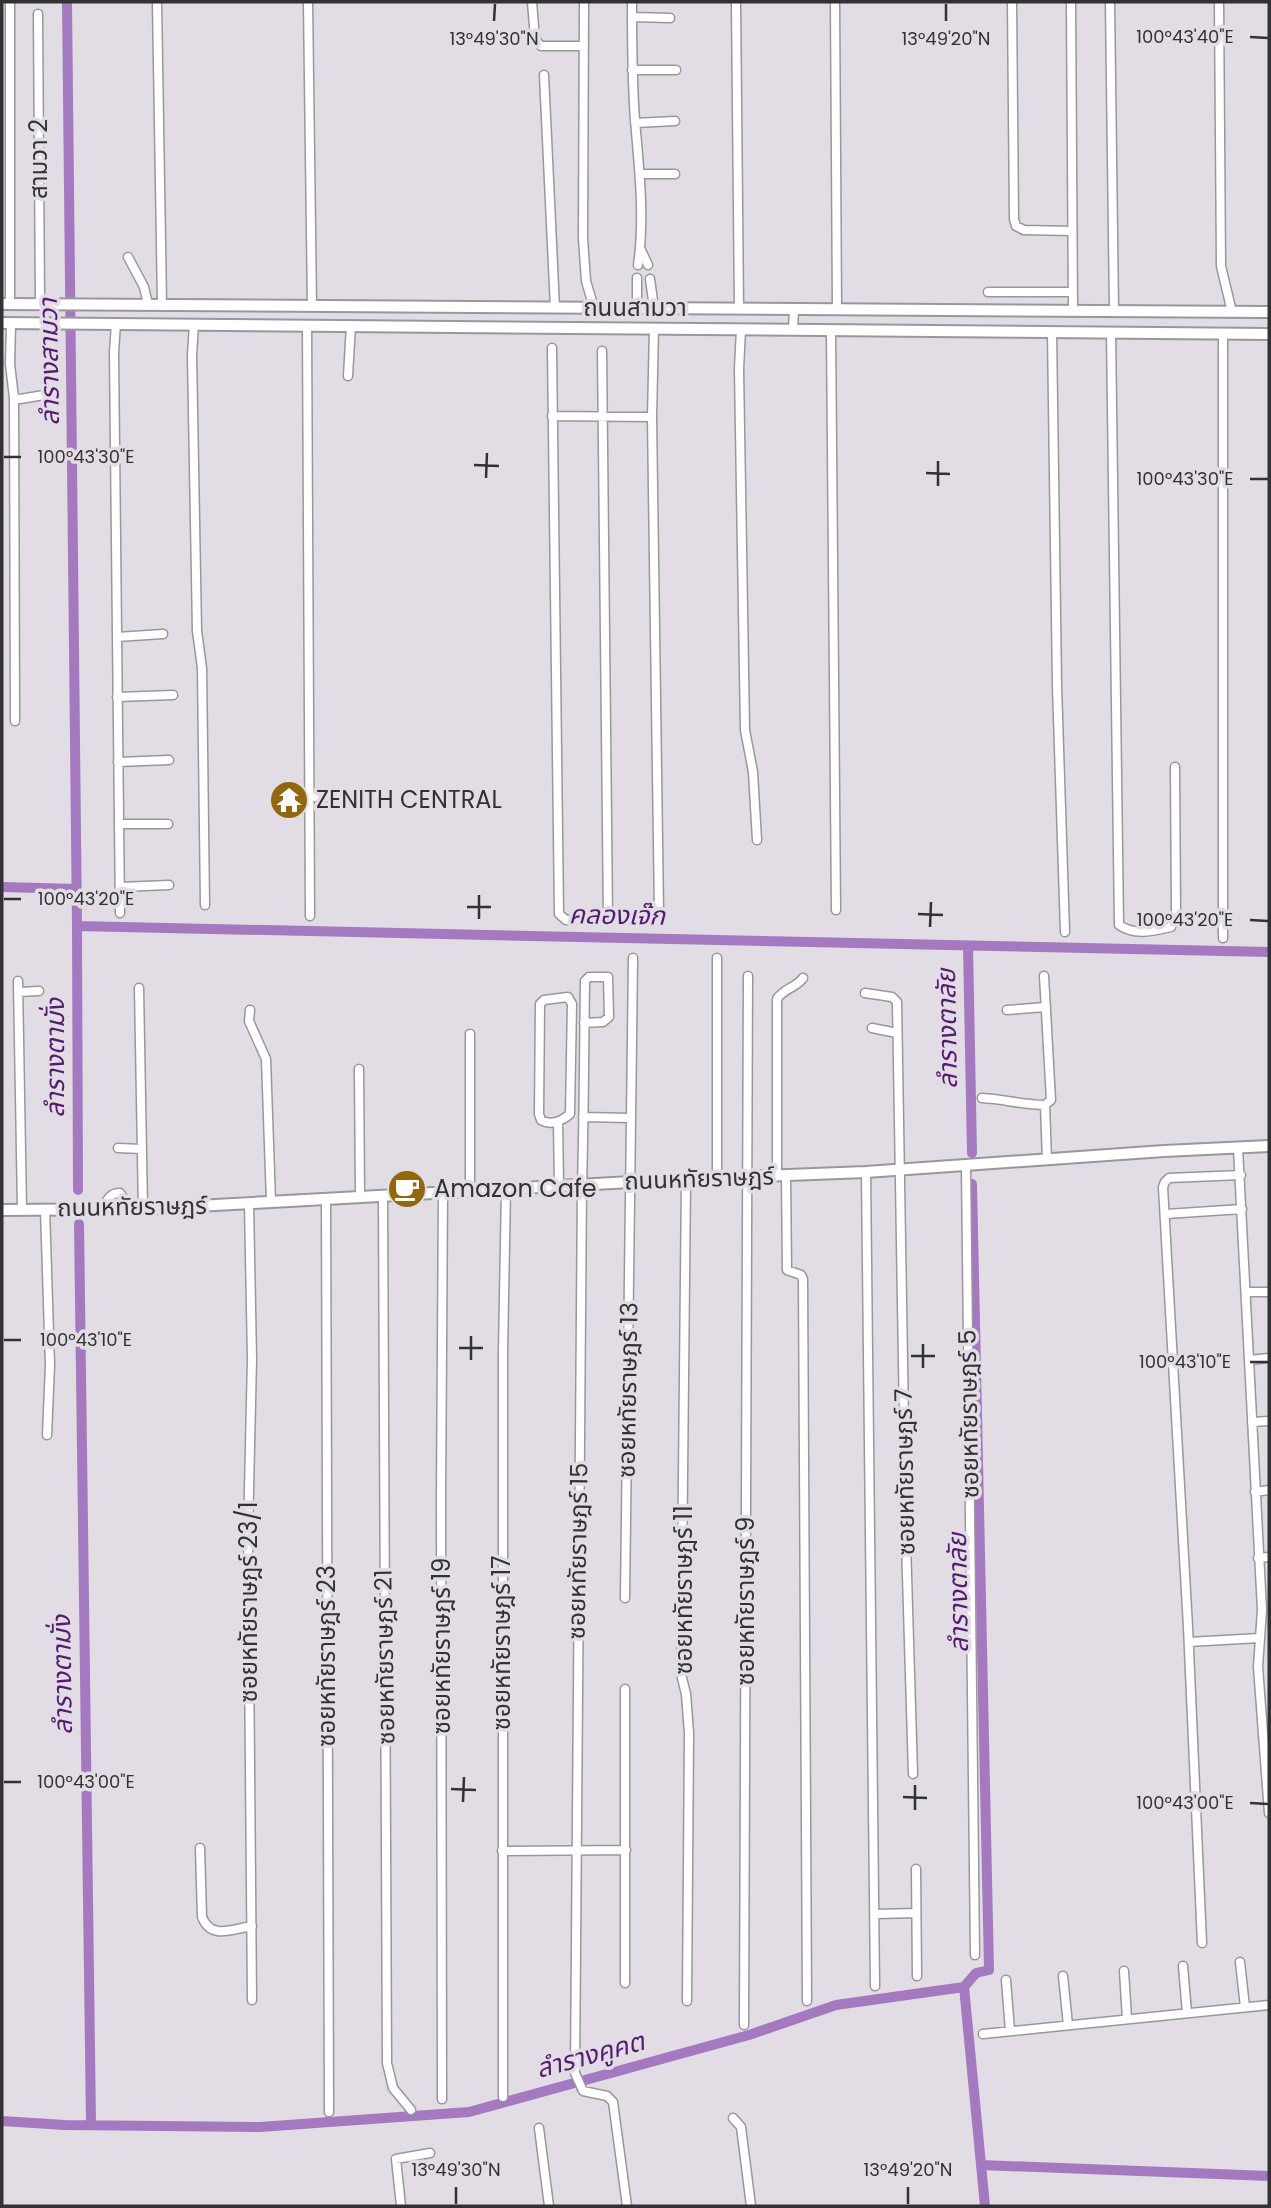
<svg xmlns="http://www.w3.org/2000/svg" width="1271" height="2208" viewBox="0 0 1271 2208" font-family="Poppins,'Noto Sans Thai',sans-serif">
<style>
.lines{fill:none;stroke-linecap:round;stroke-linejoin:round}
.canal{stroke:#a579bf;stroke-width:10}
.street-casing{stroke:#9a969d;stroke-width:11}
.secondary-casing{stroke:#9a969d;stroke-width:14}
.street{stroke:#fff;stroke-width:8}
.secondary{stroke:#fff;stroke-width:10}
.ticks{fill:none;stroke:#333134;stroke-width:2.5}
.labels{text-anchor:middle;stroke-width:7;stroke-linejoin:round;paint-order:stroke}
.street-label{font-size:24px;fill:#333134;stroke:#e2dde5}
.poi-label{font-size:24px;fill:#333134;stroke:#e2dde5;text-anchor:start}
.water-label{font-size:26px;font-style:italic;fill:#551b70;stroke:#e2dde5}
.ticks-label{font-size:18px;text-anchor:middle;fill:#333134;stroke:#e2dde5;stroke-width:7;stroke-linejoin:round;paint-order:stroke}
</style>
<rect width="100%" height="100%" fill="#e2dde5"/>
<g class="lines">
<!-- canal -->
<path class="canal" d="M67,2L77,926L1269,952
M2,887L77,889
M77,926L78,1190
M968,946L972,1153
M79,1224L91,2125
M964,1987L976,1973L989,1970L972,1184
M2,2121L65,2125L260,2127L469,2112L749,2035L836,2005L964,1987L985,2206
M981,2165L1269,2176"/>
<defs>
<path id="street" d="M157,2L162,304
M308,2L312,306
M532,2L535,39L541,46H584
M584,2L583,238L586,281L594,308
M632,2C632,41 632,80 635,120C639,168 645,217 638,265
M736,2L739,309
M835,2L837,309
M1012,2L1014,219L1016,226L1024,230L1071,231
M1071,2L1073,311
M1110,2L1114,311
M1219,2L1221,266L1232,312
M38,14L40,305
M632,17L670,18
M632,70H676
M544,75L555,308
M635,123L675,121
M640,174H675
M640,248L648,265
M128,257L144,287L148,304
M637,278V308
M650,279L654,308
M988,292H1072
M10,304V2
M116,323L114,353L120,913
M11,324L10,364L14,398L20,399L50,394
M194,324L192,355L197,631L202,668L205,905
M307,325L310,916
M741,329L739,369L745,730L753,772L757,840
M793,329L794,309
M831,330L836,910
M1052,332L1057,686L1065,932
M1111,332L1119,925C1135,936 1153,931 1171,927L1176,914L1175,767
M552,348L559,914L566,920L657,916L659,913L652,417L654,328
M602,351L608,919
M348,376L351,325
M14,398L15,721
M552,416L652,417
M117,637L163,634
M117,697L173,695
M118,762L169,760
M309,797H374
M119,824H168
M120,887L169,885
M1223,938V333
M1044,976L1051,1100L1045,1105L1047,1160
M18,981L22,1210
M139,988L143,1209
M18,992L39,991
M865,993L892,997L897,1002L906,1542L913,1774
M568,997L572,1004L570,1114C562,1121 551,1126 541,1120L539,1114L540,1004L544,1000Z
M250,1010L249,1021L266,1059L271,1202
M1007,1010L1046,1007
M584,1023L603,1022L609,1017L608,977H589L585,981C584,1049 584,1117 582,1185L575,2073L583,2091L607,2096L613,2102L627,2206
M872,1028L897,1033
M470,1034V1191
M359,1069L360,1197
M982,1098C1004,1099 1023,1105 1045,1105
M583,1117L631,1118
M558,1122L559,1186
M118,1148L142,1149
M1238,1148L1262,1610L1258,1667L1269,1813
M966,1166L975,1955
M866,1172L875,1986
M777,1176V999C784,988 796,988 803,978
M786,1176L787,1270L801,1275L803,1279L807,2001
M717,1178V958
M686,1179L681,1674L686,1694L689,1733L687,2001
M383,1197L387,2063L393,2088L411,2110
M326,1199L329,2112
M249,1203L252,1359L248,1533L252,2000
M45,1209L50,1365L47,1435
M103,1209C107,1200 109,1193 120,1193L131,1209
M1166,1214L1242,1209
M1246,1292H1269
M1249,1360L1269,1358
M1252,1422L1269,1421
M1255,1492L1269,1490
M1258,1558L1269,1557
M625,1598L633,958
M1189,1642L1259,1638
M625,1689V1983
M200,1848L202,1917C211,1940 232,1929 252,1926
M502,1851L626,1850
M916,1869L917,1976
M875,1914L916,1913
M1202,1943L1188,1627L1163,1187L1165,1182L1169,1178L1241,1175
M1240,1962L1245,2007
M1183,1966L1187,2013
M1124,1971L1127,2019
M1063,1976L1068,2025
M1006,1980L1010,2031
M744,2025L748,976
M983,2034L1269,2005
M503,2097V1352L506,1189
M442,2099L441,1497L443,1193
M733,2118L741,2127L751,2206
M539,2128L549,2206
M401,2206L396,2159L430,2153"/>
<path id="secondary" d="M2,304L1269,312
M2,323L1269,334
M2,1210L143,1209L686,1179L866,1172L1164,1151L1269,1146"/>
</defs>
<!-- street casing -->
<use href="#street" class="street-casing"/>
<!-- secondary casing -->
<use href="#secondary" class="secondary-casing"/>
<!-- street -->
<use href="#street" class="street"/>
<!-- secondary -->
<use href="#secondary" class="secondary"/>
</g>
<!-- ticks -->
<path class="ticks" d="M494,21L495,4M946,21V4M1250,37L1268,38M4,457H21M474,465L499,466M926,473L950,474M486,478L487,453M1250,479H1268M938,486V461M4,899H21M467,907H491M918,914L943,915M479,919V895M1250,920L1268,921M930,927L931,902M4,1340H21M459,1348H483M911,1356H935M471,1360V1336M1250,1362H1268M923,1368V1344M4,1782H21M451,1789L476,1790M903,1797L927,1798M463,1802L464,1777M1250,1803L1268,1804M915,1810V1785M456,2204V2187M908,2204V2187"/>
<!-- icons -->
<defs>
<symbol id="temple-disc" viewBox="-11 -11 22 22"><circle r="9.5" fill="#916810" stroke="#e2dde5"/><path d="M0-6L5-2H3V0L6.5 2.5H4V6H1.5V3h-3V6H-4V2.5H-6.5L-3 0V-2H-5Z" fill="#fff"/></symbol>
<symbol id="cafe-disc" viewBox="-11 -11 22 22"><circle r="9.5" fill="#916810" stroke="#e2dde5"/><path d="M-5.5-4.5H6V0H3Q3 3.5 0 3.5H-2.5Q-5.5 3.5-5.5 0ZM3-3.2v2h1.7v-2ZM-6 4.5H4V6H-6Z" fill="#fff"/></symbol>
</defs>
<g fill-rule="evenodd">
<use href="#temple-disc" x="267" y="778" width="44" height="44"/>
<use href="#cafe-disc" x="385" y="1167" width="44" height="44"/>
</g>
<g class="labels">
<!-- street labels -->
<g class="street-label">
<text transform="translate(39 159) rotate(-90)" y="8">สามวา 2</text>
<text x="635" y="316">ถนนสามวา</text>
<text transform="translate(699 1179) rotate(-2)" y="8">ถนนหทัยราษฎร์</text>
<text transform="translate(132 1207) rotate(-1)" y="8">ถนนหทัยราษฎร์</text>
<text transform="translate(628 1390) rotate(-89)" y="8">ซอยหทัยราษฎร์ 13</text>
<text transform="translate(969 1414) rotate(-91)" y="8">ซอยหทัยราษฎร์ 5</text>
<text transform="translate(905 1472) rotate(-91)" y="8">ซอยหทัยราษฎร์ 7</text>
<text transform="translate(578 1551) rotate(-89)" y="8">ซอยหทัยราษฎร์ 15</text>
<text transform="translate(684 1590) rotate(-90)" y="8">ซอยหทัยราษฎร์ 11</text>
<text transform="translate(746 1601) rotate(-90)" y="8">ซอยหทัยราษฎร์ 9</text>
<text transform="translate(249 1602) rotate(-90)" y="8">ซอยหทัยราษฎร์ 23/1</text>
<text transform="translate(502 1643) rotate(-90)" y="8">ซอยหทัยราษฎร์ 17</text>
<text transform="translate(442 1646) rotate(-90)" y="8">ซอยหทัยราษฎร์ 19</text>
<text transform="translate(327 1656) rotate(-90)" y="8">ซอยหทัยราษฎร์ 23</text>
<text transform="translate(385 1657) rotate(-91)" y="8">ซอยหทัยราษฎร์ 21</text>
</g>
<!-- poi labels -->
<g class="poi-label">
<text x="316" y="808">ZENITH CENTRAL</text>
<text x="434" y="1197">Amazon Cafe</text>
</g>
<!-- water labels -->
<g class="water-label">
<text transform="translate(49 362) rotate(-91)" y="9">ลำรางสามวา</text>
<text transform="translate(617 915) rotate(1)" y="9">คลองเจ๊ก</text>
<text transform="translate(947 1029) rotate(-91)" y="9">ลำรางตาลัย</text>
<text transform="translate(55 1058) rotate(-90)" y="9">ลำรางตามั่ง</text>
<text transform="translate(958 1593) rotate(-91)" y="9">ลำรางตาลัย</text>
<text transform="translate(62 1675) rotate(-91)" y="9">ลำรางตามั่ง</text>
<text transform="translate(590 2055) rotate(-15)" y="9">ลำรางคูคต</text>
</g>
</g>
<g class="ticks-label">
<text x="1185" y="43">100°43'40"E</text>
<text x="494" y="45">13°49'30"N</text>
<text x="946" y="45">13°49'20"N</text>
<text x="86" y="463">100°43'30"E</text>
<text x="1185" y="485">100°43'30"E</text>
<text x="86" y="905">100°43'20"E</text>
<text x="1185" y="926">100°43'20"E</text>
<text x="86" y="1346">100°43'10"E</text>
<text x="1185" y="1368">100°43'10"E</text>
<text x="86" y="1788">100°43'00"E</text>
<text x="1185" y="1809">100°43'00"E</text>
<text x="456" y="2176">13°49'30"N</text>
<text x="908" y="2176">13°49'20"N</text>
</g>
<!-- border -->
<rect width="1271" height="2208" fill="none" stroke="#333134" stroke-width="7"/>
</svg>
